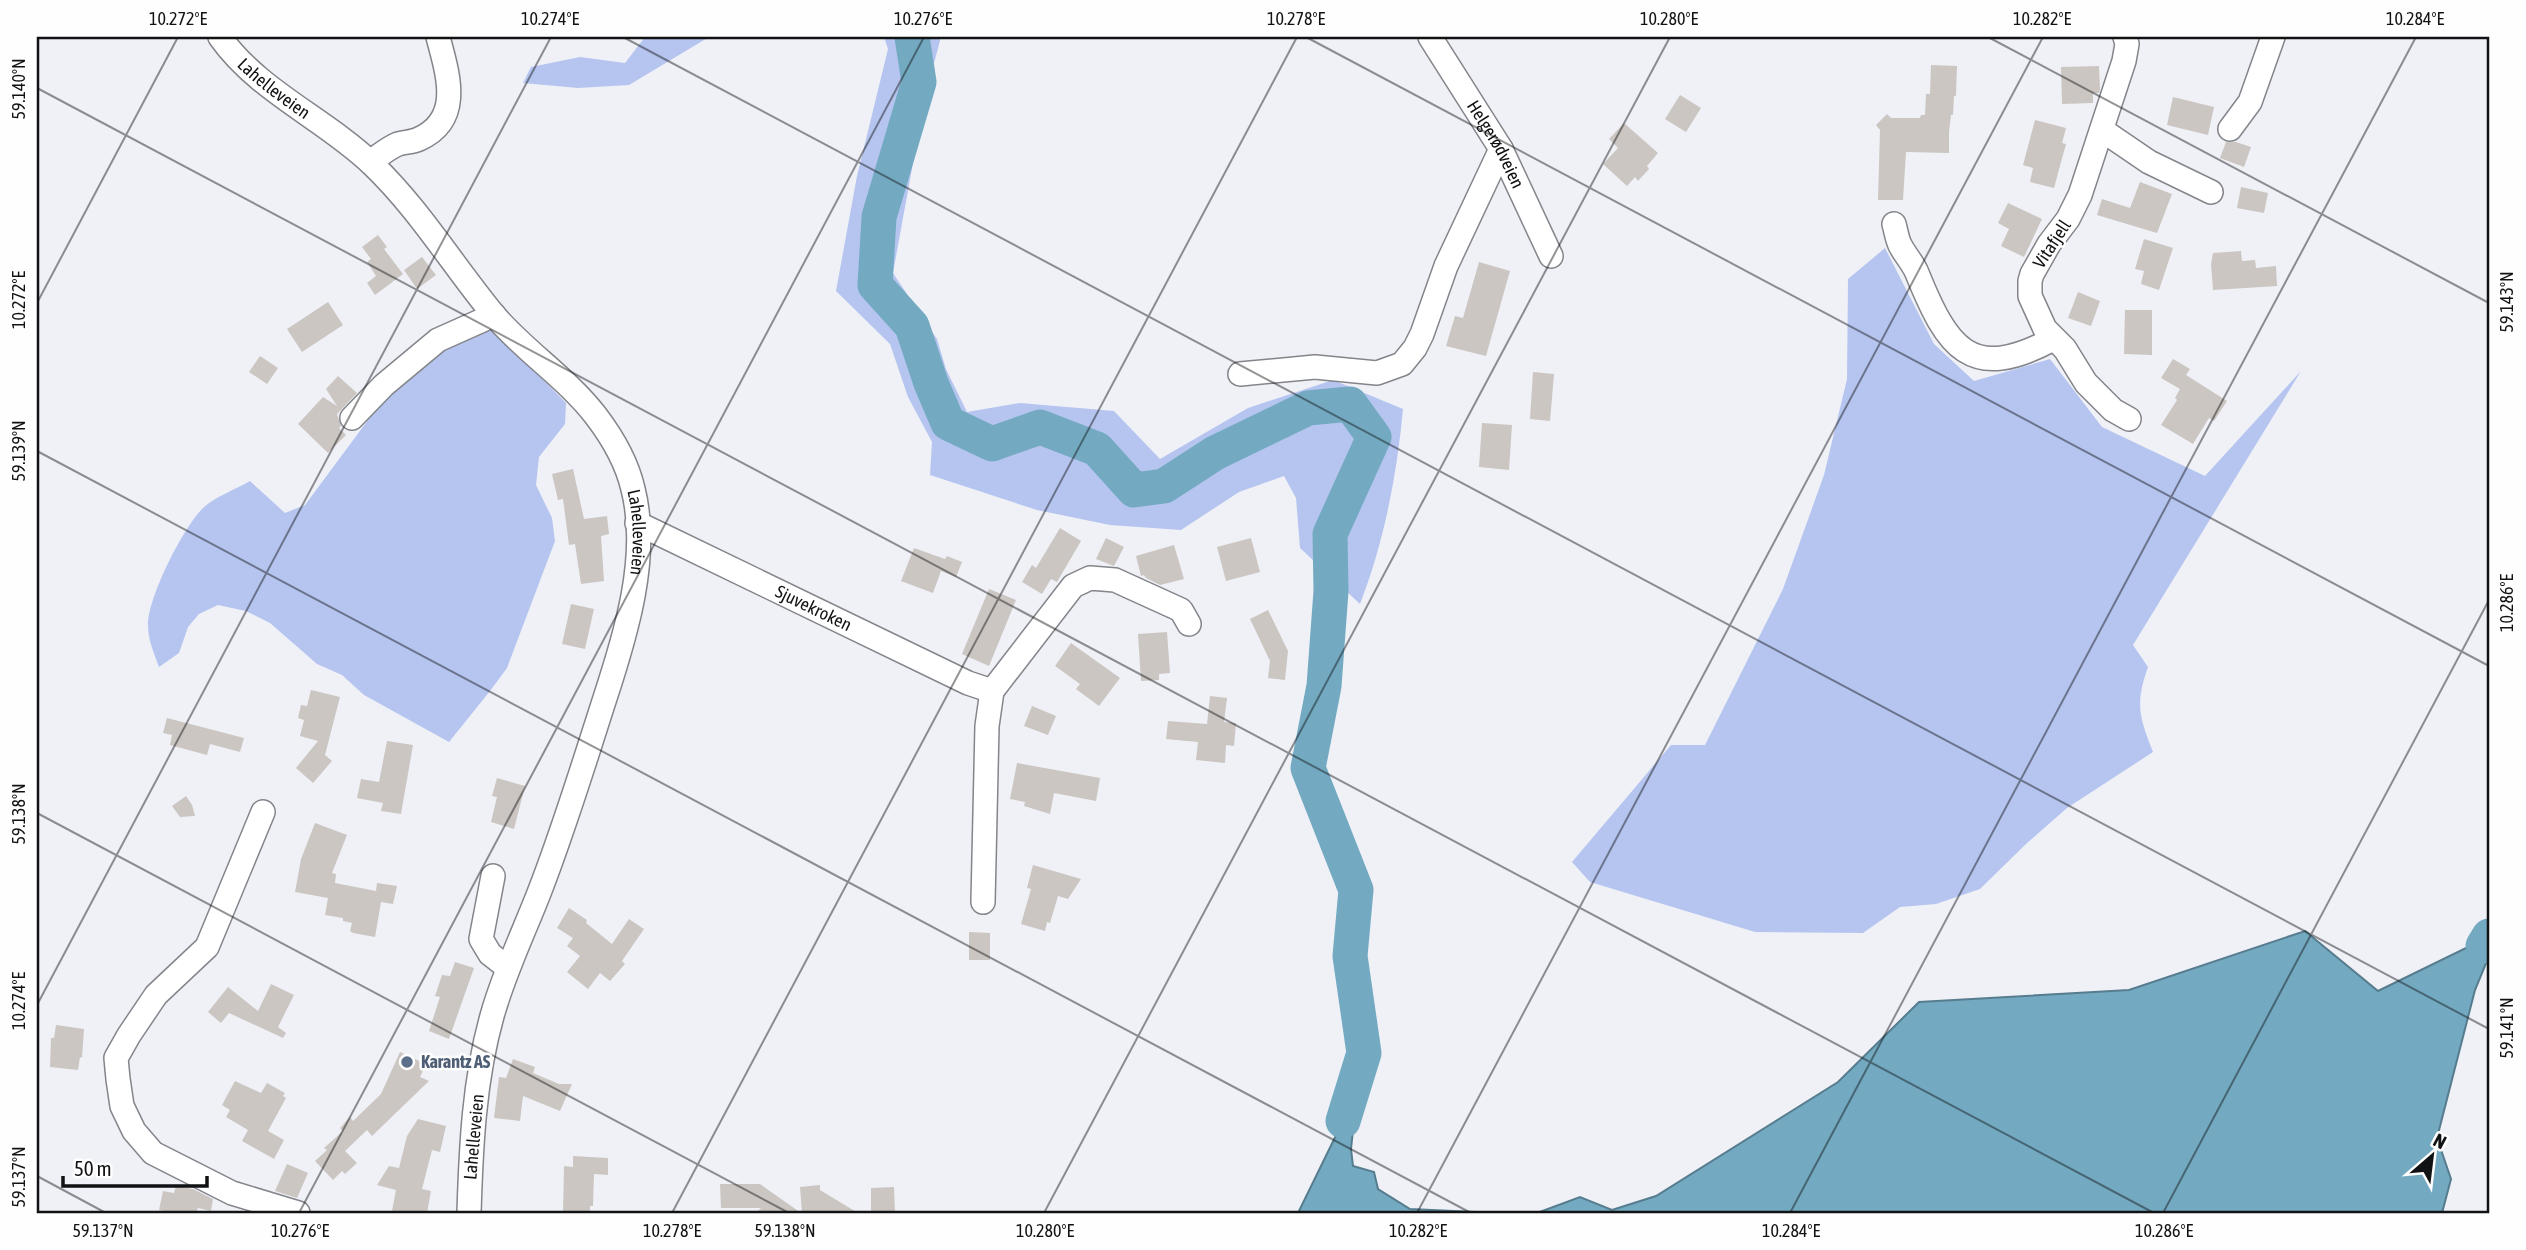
<svg xmlns="http://www.w3.org/2000/svg" width="2526" height="1250" viewBox="0 0 2526 1250" font-family="'Asap Condensed',sans-serif">
<style>
.green{fill:#b6c5ef}
.water{fill:#73aac2;stroke:#567c8e;stroke-width:2}
.lines{fill:none;stroke-linecap:round;stroke-linejoin:round}
.river{stroke:#73aac2;stroke-width:35}
.building{fill:#cbc6c1}
.minor-casing{stroke:#83858b;stroke-width:26}
.minor{stroke:#fff;stroke-width:23}
.ticks{fill:none;stroke:#111214;stroke-width:2;stroke-opacity:0.45}
.service-dot{fill:#5c6f8a;stroke:#fefefe;stroke-width:2.5}
.labels{text-anchor:middle;stroke-width:5;stroke-linejoin:round;paint-order:stroke}
.street-label{font-size:18px;fill:#111214;stroke:#fefefe}
.service-label{font-size:18px;font-weight:bold;fill:#4e5e75;stroke:#fefefe;text-anchor:start}
.neatline{fill:none;stroke:#111214;stroke-width:2.5}
.ticks-label{font-size:18px;text-anchor:middle;fill:#111214}
</style>
<rect width="100%" height="100%" fill="#eff1f7"/>
<!-- green -->
<path class="green" d="M645,37H709L629,85L578,88L523,83L531,67L580,57L625,63Z
M884,37H941L925,97L893,273L937,339L946,369L967,412L1020,403L1114,411L1160,459L1248,408L1333,380L1403,409C1397,475 1384,542 1360,604L1300,548L1296,498L1284,476L1239,492L1181,530L1110,525L1037,510L930,475L932,442L908,397L890,344L836,291L857,176L888,49Z
M1885,248L1934,344L1974,381L2050,359L2102,427L2205,476L2301,371L2133,645L2148,667C2135,704 2139,716 2153,752L2067,808L2027,843L1980,889L1936,904L1900,907L1863,933L1755,932L1590,882L1572,862L1671,745H1705L1783,589L1824,475L1847,379L1848,279Z
M490,325L566,403L565,424L539,457L536,485L552,518L555,541L507,668L490,691L449,742L364,695L342,675L317,664L270,623L246,611L218,605L199,614L188,627L179,653L159,667C154,653 148,640 148,625C148,597 183,528 203,508C216,496 235,490 250,481L285,513L305,505L374,412L435,351Z"/>
<!-- water -->
<path class="water" d="M2305,931L2378,991L2468,947L2483,946L2489,956L2475,990L2437,1138L2451,1179L2442,1213H1537L1580,1197L1612,1210L1656,1196L1838,1082L1919,1002L2129,990Z
M1343,1121H1354L1351,1149L1353,1166L1374,1172L1378,1189L1410,1209L1497,1213H1298Z"/>
<g class="lines">
<!-- river -->
<path class="river" d="M912,37L919,82L879,217L875,285L912,326L931,383L948,423L992,444L1040,427L1097,449L1134,490L1164,486L1215,453L1308,408L1350,404L1374,437L1330,534L1331,591L1324,686L1308,768L1356,890L1350,956L1364,1053L1343,1121
M2483,946L2489,936"/>
</g>
<!-- building -->
<path class="building" d="M1931,65L1957,66L1956,96H1954L1953,115H1951L1949,132V153L1906,152L1903,200H1878L1880,130L1876,125L1887,114L1891,118H1920L1921,115H1925L1926,94H1930Z
M2099,66L2100,90L2099,93H2093V103L2062,104L2061,67Z
M1680,95L1701,108L1686,132L1665,119Z
M2173,97L2214,107L2208,135L2167,125Z
M2035,120L2066,128L2062,143L2066,144L2054,188L2030,182L2033,168L2023,165Z
M1624,123L1658,153L1647,166L1649,169L1638,181L1635,177L1627,186L1603,164L1618,148L1609,139Z
M2226,142H2236L2251,147L2244,167L2220,158Z
M2140,182L2172,194L2157,233L2097,215L2102,199L2130,208Z
M2241,187L2268,193L2264,213L2237,208Z
M2008,203L2042,219L2024,257L2001,246L2009,229L1998,223Z
M378,235L387,247L384,249L403,274L375,295L367,283L376,276L367,262L371,259L362,247Z
M2144,239L2173,248L2159,290L2141,284L2144,271L2135,269Z
M2241,251L2242,261L2255,260L2256,268L2276,266L2277,286L2213,290L2211,264L2213,253Z
M422,257L436,275L417,289L404,270Z
M1479,262L1510,271L1486,356L1446,346L1455,316L1463,318Z
M2078,292L2100,301L2091,326L2068,318Z
M328,302L343,325L302,352L287,329Z
M2125,310H2152V355L2124,354Z
M260,356L278,368L267,384L249,372Z
M2173,359L2190,369L2186,375L2227,401L2214,421L2209,418L2193,444L2161,425L2177,400L2175,398L2180,389L2161,378Z
M1533,372L1554,374L1550,421L1530,419Z
M338,376L357,393L337,414L341,426L339,428L346,435L328,453L298,424L323,397L337,406L326,389Z
M1482,423L1512,425L1509,470L1479,467Z
M573,469L584,519L607,516L609,534L601,536L604,581L581,584L575,544L569,545L563,499L558,500L552,474Z
M1060,528L1081,541L1057,582L1051,579L1042,594L1022,582L1032,565L1036,568Z
M1106,538L1124,547L1114,566L1096,559Z
M1251,538L1260,572L1226,581L1217,547Z
M1174,545L1184,579L1160,585L1146,578L1144,575L1141,576L1136,556Z
M914,548L945,559L947,556L962,562L956,577L941,571L933,593L901,581Z
M989,589L1016,600L989,666L962,654Z
M571,604L594,609L585,649L562,644Z
M1268,610L1288,651L1285,680L1268,678L1270,661L1250,619Z
M1167,632L1170,673L1159,674V680L1141,681L1138,634Z
M1071,643L1120,678L1099,706L1076,689L1080,684L1055,666Z
M311,690L340,697L325,755L332,761L313,783L296,768L318,741L300,736L304,720L298,718L301,705L307,706Z
M1210,696L1227,698L1224,722L1236,723L1234,746L1226,745L1225,763L1196,760L1198,742L1166,739L1168,721L1207,724Z
M1032,706L1056,716L1048,735L1024,726Z
M167,718L244,738L240,752L210,744L207,755L170,745L172,735L163,733Z
M387,741L413,745L401,814L381,811L383,803L357,798L361,779L379,782Z
M1017,763L1100,778L1096,801L1054,793L1050,814L1024,806L1025,802L1010,799Z
M497,778L525,786L514,829L491,822L497,797L492,796Z
M186,796L192,805L195,816L180,817L172,806Z
M315,823L347,835L332,873L336,874L335,883L376,891L377,883L397,886L393,904L381,902L375,937L353,933L350,931L352,923L343,921V918L325,915L328,898L295,892L301,859Z
M1033,865L1081,879L1068,899L1058,896L1050,923L1047,922L1045,931L1021,924L1031,889L1027,888Z
M569,908L587,920L586,923L612,944L629,919L644,929L622,961L625,964L610,981L600,973L588,989L567,972L580,956L567,946L573,938L557,928Z
M969,932L990,933V960H969Z
M455,962L474,968L449,1039L429,1031L440,997L435,996L442,975L450,976Z
M271,984L294,995L278,1027L286,1033L283,1038L229,1013L221,1023L208,1012L228,987L258,1011Z
M56,1025L84,1029L82,1058L80,1057L78,1070L50,1067L51,1038H54Z
M400,1052L426,1064L420,1077L429,1081L372,1136L367,1130L345,1151L357,1163L345,1174L342,1171L333,1180L315,1161L327,1150L324,1148L343,1131L340,1128L350,1117L353,1121L381,1094Z
M513,1059L535,1067L533,1073L559,1084H572L560,1111L523,1096L520,1121L494,1118L499,1077L506,1078Z
M235,1081L261,1093L267,1083L285,1093L283,1096L286,1098L268,1131L284,1140L274,1159L242,1141L248,1130L226,1117L230,1110L222,1105Z
M418,1119L446,1126L440,1152L432,1150L422,1189L431,1191L427,1213L392,1211L396,1190L377,1185L389,1166L399,1168L407,1136Z
M573,1156L608,1158V1175L594,1174L593,1206H590V1213H563L564,1166L573,1167Z
M287,1164L308,1173L297,1198L275,1191Z
M720,1184H760L801,1213H756L761,1208H721Z
M820,1185V1190L858,1213H802L800,1187Z
M176,1186L193,1189L213,1199L211,1211L198,1208L196,1213H173L159,1210L163,1191L174,1193Z
M894,1187L895,1213H871V1188Z"/>
<g class="lines">
<defs>
<g id="minor">
<path id="s1" d="M220,37C258,91 325,119 372,164C419,209 452,264 493,314C524,351 567,378 596,416C612,437 627,463 633,489C650,556 626,634 605,698C584,763 564,829 539,893C523,934 504,973 492,1016C474,1080 471,1147 469,1213"/>
<path id="s2" d="M1430,37L1501,149L1551,256"/>
<path d="M2125,37L2127,44L2124,61L2080,195L2068,219L2049,244L2032,274L2030,281V296L2045,329L2065,349L2086,383L2113,410L2129,419"/>
<path d="M2230,129L2250,102L2273,37"/>
<path d="M2102,130L2149,162L2211,192"/>
<path d="M370,162C379,156 388,148 398,144C405,142 413,142 419,139C464,119 447,72 438,37"/>
<path d="M1894,224C1896,231 1897,239 1900,245C1905,255 1913,263 1917,273C1947,347 1970,384 2053,339"/>
<path d="M1240,374L1315,367L1377,373L1402,364L1415,348L1422,334L1446,266L1501,149"/>
<path d="M352,418L384,385L438,340L494,315"/>
<path id="s3" d="M637,523L968,683L992,691L1073,586L1090,578L1115,580L1181,610L1189,624"/>
<path d="M263,812L207,947L156,995L129,1035L116,1058L118,1079L122,1106L134,1131L153,1153L232,1193L298,1213"/>
<path d="M493,876L481,939L490,954L508,968"/>
<path d="M983,902L987,726L992,691"/>
</g>
</defs>
<!-- minor casing -->
<use href="#minor" class="minor-casing"/>
<!-- minor -->
<use href="#minor" class="minor"/>
</g>
<!-- ticks -->
<path class="ticks" d="M623,37L2489,1029M1306,37L2489,666M1988,37L2489,303M37,88L2154,1213M37,303L178,37M37,451L1471,1213M37,813L789,1213M37,1005L551,37M37,1176L106,1213M299,1213L924,37M672,1213L1297,37M1044,1213L1670,37M1417,1213L2043,37M1790,1213L2416,37M2163,1213L2489,600"/>
<!-- markers -->
<circle class="service-dot" cx="407" cy="1062" r="7"/>
<g class="labels">
<!-- street labels -->
<g class="street-label">
<text dy="6" stroke="none"><textPath href="#s1" startOffset="75">Lahelleveien</textPath></text>
<text dy="6" stroke="none"><textPath href="#s2" startOffset="126">Helgerødveien</textPath></text>
<text transform="translate(2052 244) rotate(-57)" y="6">Vitafjell</text>
<text dy="6" stroke="none"><textPath href="#s1" startOffset="663">Lahelleveien</textPath></text>
<text dy="6" stroke="none"><textPath href="#s3" startOffset="196">Sjuvekroken</textPath></text>
<text transform="translate(474 1137) rotate(-85)" y="6">Lahelleveien</text>
</g>
<!-- service labels -->
<g class="service-label">
<text x="421" y="1068">Karantz AS</text>
</g>
</g>
<!-- border -->
<rect width="2526" height="1250" fill="none" stroke="#fefefe" stroke-width="77"/>
<!-- north arrow -->
<g transform="translate(2432 1156) rotate(28)" stroke="#fefefe" stroke-width="5" paint-order="stroke">
<path d="M0-5L12 26L0 18L-12 26Z" fill="#111214"/>
<text y="-10" font-size="19" font-weight="bold" text-anchor="middle" fill="#111214">N</text>
</g>
<!-- scale -->
<path d="M63 1176v10h144v-10" fill="none" stroke="#111214" stroke-width="3.5"/>
<text x="74" y="1176" font-size="21" fill="#111214" stroke="#fefefe" stroke-width="5" paint-order="stroke">50 m</text>
<rect x="38" y="38" width="2450" height="1174" class="neatline"/>
<g class="ticks-label">
<text x="178" y="25">10.272°E</text>
<text x="550" y="25">10.274°E</text>
<text x="923" y="25">10.276°E</text>
<text x="1296" y="25">10.278°E</text>
<text x="1669" y="25">10.280°E</text>
<text x="2042" y="25">10.282°E</text>
<text x="2415" y="25">10.284°E</text>
<text transform="translate(19 89) rotate(-90)" y="6">59.140°N</text>
<text transform="translate(19 300) rotate(-90)" y="6">10.272°E</text>
<text transform="translate(2507 302) rotate(-90)" y="6">59.143°N</text>
<text transform="translate(19 451) rotate(-90)" y="6">59.139°N</text>
<text transform="translate(2507 603) rotate(-90)" y="6">10.286°E</text>
<text transform="translate(19 814) rotate(-90)" y="6">59.138°N</text>
<text transform="translate(19 1001) rotate(-90)" y="6">10.274°E</text>
<text transform="translate(2507 1028) rotate(-90)" y="6">59.141°N</text>
<text transform="translate(19 1177) rotate(-90)" y="6">59.137°N</text>
<text x="103" y="1237">59.137°N</text>
<text x="300" y="1237">10.276°E</text>
<text x="672" y="1237">10.278°E</text>
<text x="785" y="1237">59.138°N</text>
<text x="1045" y="1237">10.280°E</text>
<text x="1418" y="1237">10.282°E</text>
<text x="1791" y="1237">10.284°E</text>
<text x="2164" y="1237">10.286°E</text>
</g>
</svg>
